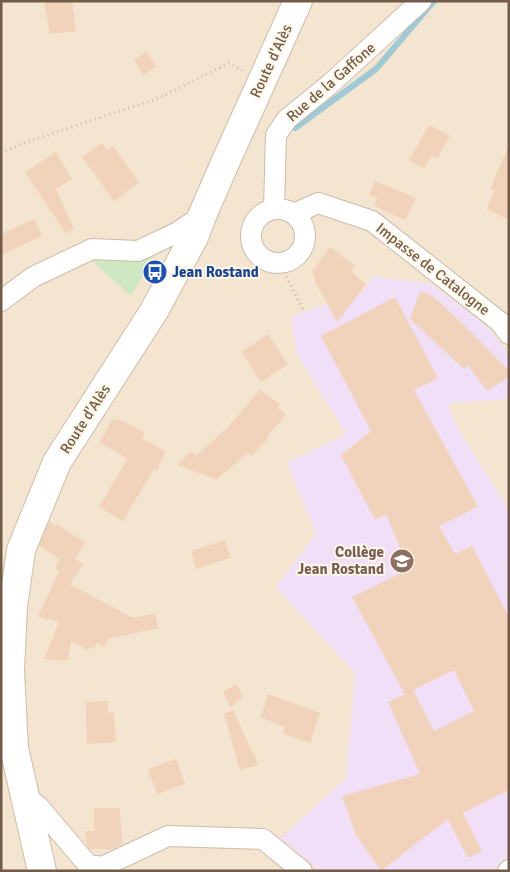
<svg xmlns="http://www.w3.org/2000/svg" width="510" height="872" viewBox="0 0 510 872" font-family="Signika,sans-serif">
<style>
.residential{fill:#f3e5d0}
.education{fill:#f0dff7}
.green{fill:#cee8c1}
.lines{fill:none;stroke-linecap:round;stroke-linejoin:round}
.stream{stroke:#9ec9d5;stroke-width:6}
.building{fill:#f0d3ba;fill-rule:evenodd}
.street-casing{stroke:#ccbba9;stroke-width:22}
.secondary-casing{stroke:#cfbca7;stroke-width:30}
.path{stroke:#d4b79e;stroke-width:3;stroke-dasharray:1 4;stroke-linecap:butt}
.street{stroke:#fff;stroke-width:20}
.secondary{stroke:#fff;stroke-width:28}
.secondary-bridge-casing{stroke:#cfbca7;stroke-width:30;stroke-linecap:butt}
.secondary-bridge{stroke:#fff;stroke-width:28}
.labels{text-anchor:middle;stroke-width:4;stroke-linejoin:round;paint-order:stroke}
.street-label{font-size:15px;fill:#725b49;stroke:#fff7e7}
.transit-label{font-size:15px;font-weight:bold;fill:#164399;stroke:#fff7e7;text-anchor:start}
.education-label{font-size:15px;font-weight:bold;fill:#785e54;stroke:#fff7e7;text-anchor:end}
</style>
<rect width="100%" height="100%" fill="#fbf3e2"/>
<!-- residential -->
<path class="residential" d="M1,1H509V871H1Z"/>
<!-- education -->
<path class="education" d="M374,276L431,284L488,327L509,354V399L449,403L450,411L459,430L509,510V855L492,871H320L281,838L346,778L355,673L276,587L316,534L287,463L346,434L297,354L291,317L334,301L355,296L358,297Z"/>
<!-- green -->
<path class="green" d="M160,246L131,296L88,257Z"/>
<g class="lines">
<!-- stream -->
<path class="stream" d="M295,128L376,69L434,1"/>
</g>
<!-- building -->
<path class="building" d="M44,1H72L76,31L50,34Z
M147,52L156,67L143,75L134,59Z
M429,125L450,136L437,159L432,156L424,169L409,160Z
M102,143L107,150L113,146L139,182L114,201L82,157Z
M509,145V220L487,209L494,190L490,189Z
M56,152L72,179L56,189L74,229L66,234L25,172Z
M375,181L416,198L405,220L374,206L377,198L369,195Z
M34,219L42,236L1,255V234Z
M330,247L355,266L351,271L366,284L337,322L314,279L316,277L311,273Z
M420,291L434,297L467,328L509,371V377L487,391L468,365L464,369L410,319Z
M395,297L438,378L414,390L478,507L439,526L455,554L472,546L509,618V790L463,813L482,851L468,858L448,819L381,871L356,835L342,796L420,774L388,702L405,694L352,597L409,569L386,514L375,520L341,455L371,431L321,336ZM454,670L474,711L434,731L413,690Z
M268,334L288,364L261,382L242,352Z
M260,390L280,404L277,407L286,414L267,437L268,439L251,456L248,453L217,479L218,480L177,465L192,451L196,456L227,428Z
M119,419L145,433L142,438L165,451L157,471L154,469L123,521L99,507L127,459L100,442L112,420Z
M49,522L56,526L57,524L85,543L75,559L83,564L70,584L133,618L155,613L158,628L108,639L104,647L97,643L94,649L90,647L88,650L71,641L68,661L44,659L59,622L49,618L48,621L38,616L59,571L55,568L60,559L39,546Z
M225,540L230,558L196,569L191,551Z
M236,684L243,697L231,707L223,692Z
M268,694L320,713L310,743L283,734L285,727L261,717Z
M108,701V713H114L116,742L87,744L86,702Z
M233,710L252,752L254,753L258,765L240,770L224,714Z
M176,759L185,784L157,794L148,769Z
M94,808H120L122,844L108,851V849H90L86,844L85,831H94Z"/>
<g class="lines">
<defs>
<path id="street" d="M274,209L276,135L287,119L329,85L421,1
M251 236a27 27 0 1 1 54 0a27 27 0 1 1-54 0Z
M294,214L318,203L372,221L500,322L509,334
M1,301L33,277L92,249L138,251L176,233L202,216
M25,795L39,807L88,865L102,867L168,836L263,839L302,871
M508,871L509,870"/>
<path id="secondary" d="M225,163L298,1
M42,871L14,748L10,671L13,607L21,550L57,462L154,311L194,237L202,216"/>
</defs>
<!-- street casing -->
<use href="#street" class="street-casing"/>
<!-- secondary casing -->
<use href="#secondary" class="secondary-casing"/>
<!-- path -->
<path class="path" d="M1,153L21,144L159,98L229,63L243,71
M280,263L304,312"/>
<!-- street -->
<use href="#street" class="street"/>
<!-- secondary -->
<use href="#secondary" class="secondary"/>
<defs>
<path id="secondary-bridge" d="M202,216L225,163"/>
</defs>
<!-- secondary-bridge casing -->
<use href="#secondary-bridge" class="secondary-bridge-casing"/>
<!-- secondary-bridge -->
<use href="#secondary-bridge" class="secondary-bridge"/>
</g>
<!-- icons -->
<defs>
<symbol id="bus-disc" viewBox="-11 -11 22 22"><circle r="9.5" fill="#1a4fb4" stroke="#fff7e7"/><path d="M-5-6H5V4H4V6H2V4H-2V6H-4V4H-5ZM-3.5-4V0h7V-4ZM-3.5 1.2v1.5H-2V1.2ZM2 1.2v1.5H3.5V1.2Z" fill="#fff"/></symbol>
<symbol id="school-disc" viewBox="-11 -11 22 22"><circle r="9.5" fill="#8d6e63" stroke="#fff7e7"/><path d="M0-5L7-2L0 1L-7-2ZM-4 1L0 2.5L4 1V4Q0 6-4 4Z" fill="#fff"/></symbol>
</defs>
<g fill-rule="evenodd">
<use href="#bus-disc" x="141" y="258" width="28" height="28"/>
<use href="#school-disc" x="388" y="547" width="28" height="28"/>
</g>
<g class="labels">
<!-- street labels -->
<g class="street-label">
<text transform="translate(271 61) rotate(-65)" y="5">Route d'Alès</text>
<text transform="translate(331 82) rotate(-41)" y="5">Rue de la Gaffone</text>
<text transform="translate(433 269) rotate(38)" y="5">Impasse de Catalogne</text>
<text transform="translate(85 419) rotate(-57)" y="5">Route d'Alès</text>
</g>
<!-- transit labels -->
<g class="transit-label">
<text x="172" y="277">Jean Rostand</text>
</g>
<!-- education labels -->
<g class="education-label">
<text x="384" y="557">Collège<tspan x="384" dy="17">Jean Rostand</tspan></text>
</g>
</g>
<!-- border -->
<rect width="510" height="872" fill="none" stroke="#725b49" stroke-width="5"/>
</svg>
